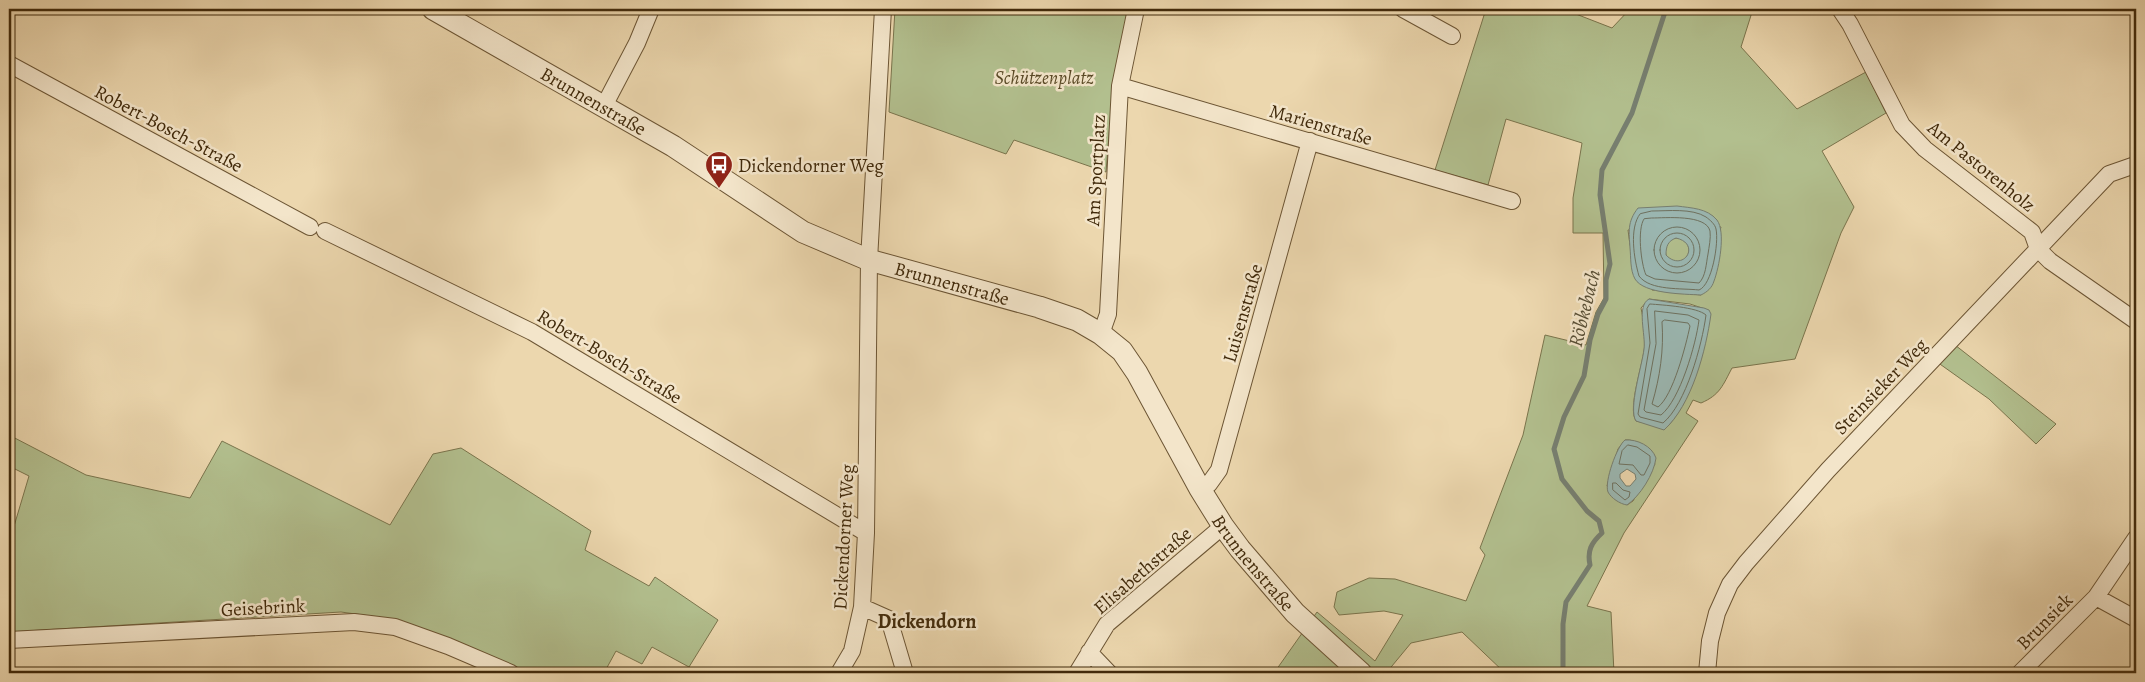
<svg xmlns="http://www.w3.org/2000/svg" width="2145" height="682" viewBox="0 0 2145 682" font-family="Alegreya,serif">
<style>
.green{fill:#b2bf8e;stroke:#7a744c;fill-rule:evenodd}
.water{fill:#9bb8b3;stroke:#777f70;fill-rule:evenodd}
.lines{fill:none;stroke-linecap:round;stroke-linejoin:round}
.shore{stroke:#6e715f;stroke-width:1}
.stream{stroke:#777f70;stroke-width:5}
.minor-casing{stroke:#6c5534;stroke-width:18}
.tertiary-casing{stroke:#6c5534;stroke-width:23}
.minor{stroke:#f3e5ca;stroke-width:16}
.tertiary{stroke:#f3e5ca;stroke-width:21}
.labels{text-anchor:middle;stroke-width:5;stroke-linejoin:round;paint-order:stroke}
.park-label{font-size:19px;font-style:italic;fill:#584825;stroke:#f3e5ca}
.street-label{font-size:19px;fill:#412a0b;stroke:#f3e5ca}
.poi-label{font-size:19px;fill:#412a0b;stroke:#f3e5ca;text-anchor:start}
.water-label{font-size:20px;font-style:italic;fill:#584e35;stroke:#f3e5ca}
.neighbourhood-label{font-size:20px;font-weight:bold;fill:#412a0b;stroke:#f3e5ca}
</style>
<rect width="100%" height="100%" fill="#ecd7ae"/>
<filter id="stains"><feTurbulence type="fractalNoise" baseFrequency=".004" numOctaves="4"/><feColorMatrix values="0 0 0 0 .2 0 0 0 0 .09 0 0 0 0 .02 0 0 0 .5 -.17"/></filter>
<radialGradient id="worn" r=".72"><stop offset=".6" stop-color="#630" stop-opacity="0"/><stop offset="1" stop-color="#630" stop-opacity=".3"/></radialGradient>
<!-- green -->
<path class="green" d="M895,9H1128L1113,85L1106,172L1014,140L1006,154L889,112Z
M1486,9H1563L1612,28L1630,9H1753L1741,47L1797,109L1866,72L1886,113L1822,151L1854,207L1841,233L1795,359L1732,368C1723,385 1720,395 1701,403L1693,400L1686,413L1698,421L1624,533L1587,606L1611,612L1614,673H1505L1462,632L1411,643L1387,672L1389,673H1312L1307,670L1304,673H1274L1317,612L1375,661L1403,615L1384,611L1339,615L1334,607L1337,592L1369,578L1395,579L1466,601L1485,555L1480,548L1523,435L1545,335L1586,345L1596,312L1604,298L1603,233H1573V198L1582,143L1506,119L1488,185L1435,170ZM1721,227L1701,295L1652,290L1630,245L1628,230ZM1649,299L1690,304L1708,310C1701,351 1696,393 1668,426H1658L1636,421C1627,407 1644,363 1645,343C1646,332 1643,319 1641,308ZM1625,440C1641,439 1647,453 1655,464L1633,501L1627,505L1607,486L1618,449Z
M1665 250a12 12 0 1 1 24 0a12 12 0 1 1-24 0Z
M1955,345L2056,424L2036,444L1989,399L1937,362Z
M9,435L86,475L190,498L222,441L390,525L433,454L461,448L591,531L585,550L649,586L655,577L718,620L689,667L652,647L642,664L616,651L604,673H527L392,619L341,612L9,632V543L29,476L9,466Z"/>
<!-- water -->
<path class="water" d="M1677,206C1691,208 1707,208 1717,220C1726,232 1719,268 1714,281C1712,288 1707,292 1701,295C1684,294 1644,294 1635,279C1630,270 1631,258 1630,248C1629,232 1627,222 1638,208ZM1676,238C1702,244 1683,273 1666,255C1666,246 1668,241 1676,238Z
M1649,299L1704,308L1709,310L1711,314C1706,350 1692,405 1664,430L1636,421C1628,409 1642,366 1644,349C1646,335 1636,306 1649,299Z
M1625,440C1637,439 1652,446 1656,458C1654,474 1640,496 1627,505C1620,504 1611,498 1608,492C1604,482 1617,446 1625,440ZM1627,469L1635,474L1636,479L1630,486H1626L1620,478V474Z"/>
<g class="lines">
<!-- shore -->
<path class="shore" d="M1652,211C1668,211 1692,208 1706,217C1710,220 1715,224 1716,229C1719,243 1712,285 1699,290C1682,288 1650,291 1639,276C1634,259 1629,228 1640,214Z
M1652,218C1665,218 1706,214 1710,231C1711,238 1709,247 1708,254C1706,264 1706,276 1699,283L1655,279L1646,275C1641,264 1637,229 1644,219Z
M1654 250a23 23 0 1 1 46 0a23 23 0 1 1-46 0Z
M1660 250a17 17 0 1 1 34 0a17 17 0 1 1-34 0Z
M1650,304C1663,305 1697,307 1706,315C1702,345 1686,404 1663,423L1640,417L1638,414L1650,343L1647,309Z
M1655,311L1688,315L1699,320C1696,344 1680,400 1661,415L1646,412L1644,410L1656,344Z
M1665,320L1688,323L1690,326C1686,345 1673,396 1658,407L1652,404C1660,377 1664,350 1662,322Z
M1628,445L1637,447L1650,456V463L1644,475H1641L1633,465L1619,464L1622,451Z
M1613,483H1616L1623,490L1630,492L1629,497L1625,500L1613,490Z"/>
<!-- stream -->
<path class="stream" d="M1563,673V624L1566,602L1590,565C1587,551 1591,543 1602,533L1599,521L1587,511L1562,479L1554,449L1564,417L1584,376L1590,340L1598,314L1606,299V280L1610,264L1600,195L1602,170L1632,113L1666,9"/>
<defs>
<path id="minor" d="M1403,9L1452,36
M1840,9L1850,24L1902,125L1925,149L2032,232L2038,249L2050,261L2136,321
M9,64L310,227
M1120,86L1512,201
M604,106L637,43L651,9
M325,231L532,332L866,533
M1101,334L1108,314L1120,86L1136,9
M1200,489L1209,484L1219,470L1310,141
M2096,597L2136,619
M862,607L889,619L905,673
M9,640L354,622L395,627L448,646L511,673
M1089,652L1109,673
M839,673L852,651L862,607L866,533L869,260L883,9
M1077,673L1107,624L1223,526
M1707,673L1710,641L1717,613L1730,584L1746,563L1828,470L2109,174L2132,166L2136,167
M2020,673L2096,597L2136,538"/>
<g id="tertiary">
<path id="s1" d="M433,9L673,146L803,232L869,260L1039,307L1077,320L1101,334L1122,351L1137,373L1200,489L1223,526L1240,549L1295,613L1361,673"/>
</g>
</defs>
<!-- minor casing -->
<use href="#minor" class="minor-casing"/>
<!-- tertiary casing -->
<use href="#tertiary" class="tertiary-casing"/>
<!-- minor -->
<use href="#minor" class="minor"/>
<!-- tertiary -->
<use href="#tertiary" class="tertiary"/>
</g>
<!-- icons -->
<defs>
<symbol id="bus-pin" viewBox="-11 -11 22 30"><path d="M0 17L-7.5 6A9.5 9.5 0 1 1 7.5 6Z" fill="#8f2418" stroke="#f3e5ca"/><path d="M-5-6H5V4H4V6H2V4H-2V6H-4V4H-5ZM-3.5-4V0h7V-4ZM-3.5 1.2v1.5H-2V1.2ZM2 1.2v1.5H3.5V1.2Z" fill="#fff"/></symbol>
</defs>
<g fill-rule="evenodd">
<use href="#bus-pin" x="703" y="149" width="32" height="43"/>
</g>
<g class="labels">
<!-- park labels -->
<g class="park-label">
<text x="1044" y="84">Schützenplatz</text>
</g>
<!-- street labels -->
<g class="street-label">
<text dy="7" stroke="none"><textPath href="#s1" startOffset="185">Brunnenstraße</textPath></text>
<text transform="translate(1321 124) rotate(16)" y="7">Marienstraße</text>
<text transform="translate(169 128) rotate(28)" y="7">Robert-Bosch-Straße</text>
<text transform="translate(1982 166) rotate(39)" y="7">Am Pastorenholz</text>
<text transform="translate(1095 170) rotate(-87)" y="7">Am Sportplatz</text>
<text dy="7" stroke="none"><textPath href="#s1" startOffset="590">Brunnenstraße</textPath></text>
<text transform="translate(1242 313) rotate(-74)" y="7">Luisenstraße</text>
<text transform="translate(610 356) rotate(31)" y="7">Robert-Bosch-Straße</text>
<text transform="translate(1880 386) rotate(-46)" y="7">Steinsieker Weg</text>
<text transform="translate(843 537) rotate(-87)" y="7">Dickendorner Weg</text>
<text dy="7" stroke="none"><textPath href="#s1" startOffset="1025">Brunnenstraße</textPath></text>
<text transform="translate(1142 570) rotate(-41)" y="7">Elisabethstraße</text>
<text transform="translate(263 607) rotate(-3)" y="7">Geisebrink</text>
<text transform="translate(2044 621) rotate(-45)" y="7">Brunsiek</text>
</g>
<!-- poi labels -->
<g class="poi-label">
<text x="738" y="172">Dickendorner Weg</text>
</g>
<!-- water labels -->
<g class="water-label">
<text transform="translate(1584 308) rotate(-76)" y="7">Röbkebach</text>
</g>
<!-- neighbourhood labels -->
<g class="neighbourhood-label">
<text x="927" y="628">Dickendorn</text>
</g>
</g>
<!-- margin -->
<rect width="2145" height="682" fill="none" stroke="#ecd7ae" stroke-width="30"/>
<rect x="10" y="10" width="2125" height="662" fill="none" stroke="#412a0b" stroke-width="2.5"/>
<rect x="15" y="15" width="2115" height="652" fill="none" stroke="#412a0b"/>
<rect width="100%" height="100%" filter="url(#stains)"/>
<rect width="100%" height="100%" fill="url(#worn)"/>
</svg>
